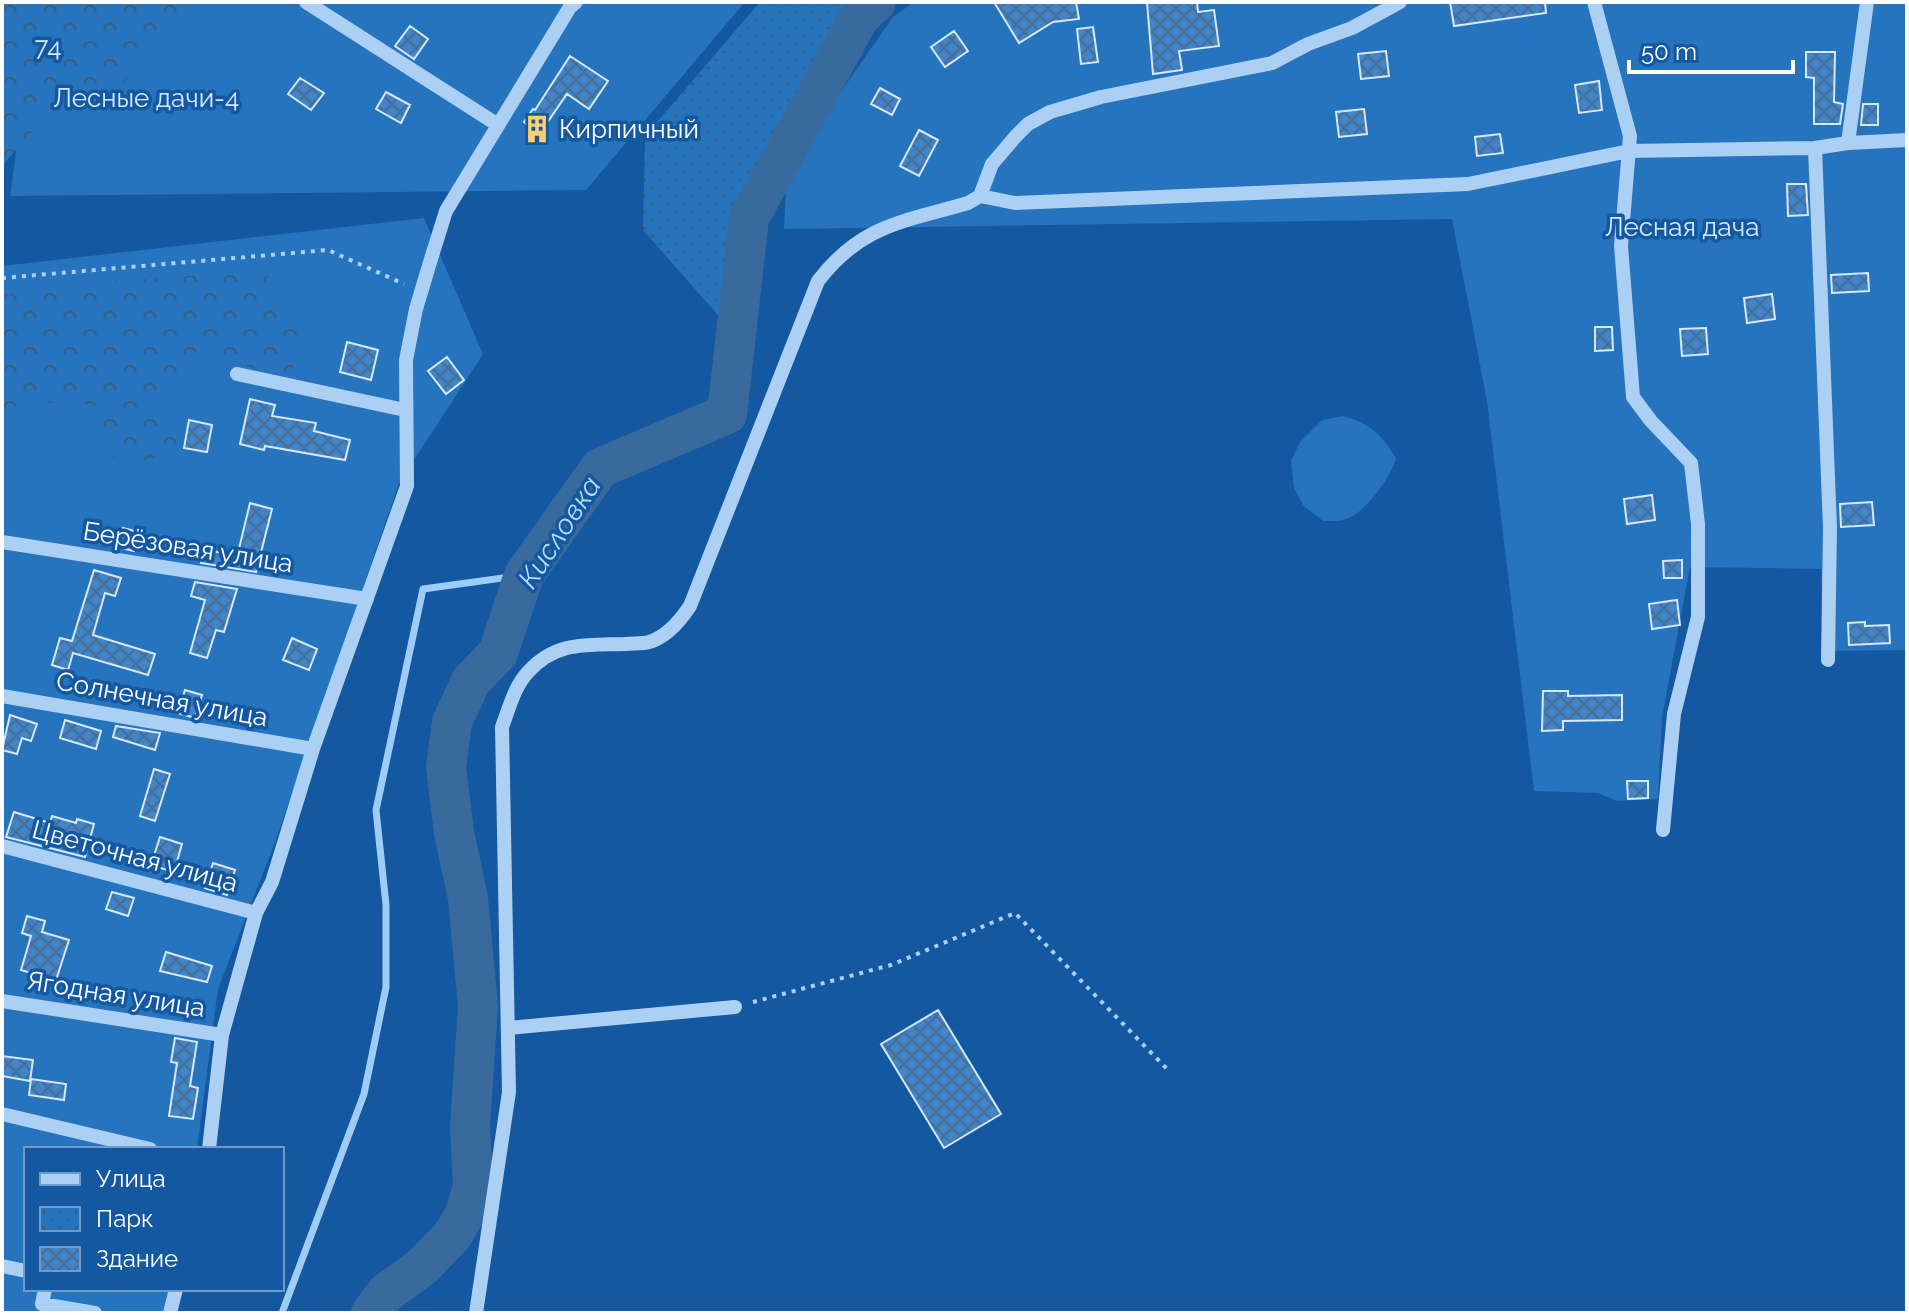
<svg xmlns="http://www.w3.org/2000/svg" width="1909" height="1315" viewBox="0 0 1909 1315" font-family="Raleway,sans-serif">
<style>
.green{fill:#2673be}
.forest{fill:url(#forest-crowns)}
.park{fill:url(#park-dots)}
.lines{fill:none;stroke-linecap:round;stroke-linejoin:round}
.stream{stroke:#9fccf7;stroke-width:7}
.river{stroke:#396a9e;stroke-width:40}
.building{fill:url(#building-cross-hatch);stroke:#d5e9fe;stroke-width:2}
.path{stroke:#acd0f4;stroke-width:4;stroke-dasharray:4 6;stroke-linecap:butt}
.minor{stroke:#acd0f4;stroke-width:14}
.labels{text-anchor:middle;stroke-width:7;stroke-linejoin:round;paint-order:stroke}
.park-label{font-size:26px;fill:#d5e9fe;stroke:#1358a0}
.poi-label{font-size:26px;fill:#fff;stroke:#1358a0;text-anchor:start}
.street-label{font-size:26px;fill:#fff;stroke:#1358a0}
.water-label{font-size:28px;font-style:italic;fill:#b9dafa;stroke:#1358a0}
</style>
<defs>
<pattern id="forest-crowns" width="20" height="18" patternUnits="userSpaceOnUse" patternTransform="scale(2)"><rect width="20" height="18" fill="#2673be"/><path d="M2 6a3 3 0 1 1 6 0M12 15a3 3 0 1 1 6 0" fill="none" stroke="#3b5e7f"/></pattern>
<pattern id="park-dots" width="8" height="8" patternUnits="userSpaceOnUse" patternTransform="scale(2)"><rect width="8" height="8" fill="#2673be"/><path d="M2 2h.1M6 6h.1" fill="none" stroke="#3b5e7f" stroke-width="1.8" stroke-linecap="round"/></pattern>
<pattern id="building-cross-hatch" width="8" height="8" patternUnits="userSpaceOnUse" patternTransform="scale(2)"><rect width="8" height="8" fill="#4184c8"/><path d="M0 0l8 8M0 8l8-8" fill="none" stroke="#456e96"/></pattern>
</defs>
<rect width="100%" height="100%" fill="#1358a0"/>
<!-- green -->
<path class="green" d="M72,2H745L586,190L10,196L28,64Z
M914,2H1907V647L1905,650L1823,651L1821,569L1690,567L1662,718L1658,799L1617,801L1598,793L1534,791L1487,401L1452,219L784,229L787,169L893,17Z
M424,218L483,354L399,483L277,837L218,989L197,1149H26V1289H179L176,1313H2V266Z
M1344,416C1372,425 1380,433 1396,458C1392,476 1366,511 1349,518C1341,522 1332,521 1323,521L1303,505L1294,488L1291,461L1300,442L1322,420Z"/>
<!-- forest -->
<path class="forest" d="M2,2H187L99,114L95,82L72,85L2,166Z
M265,271L303,346L292,374L267,372L190,351L173,393L154,407L178,417L176,447L149,461L114,458L99,426L98,405L27,401L2,413V295L100,282Z"/>
<!-- park -->
<path class="park" d="M760,2H863L857,7L785,135L725,323L643,230L645,136Z"/>
<g class="lines">
<!-- stream -->
<path class="stream" d="M282,1313L364,1094L386,987V905L376,810L423,589L524,575"/>
<!-- river -->
<path class="river" d="M371,1313L386,1293L423,1266L452,1236L465,1214L473,1186L470,1127L478,1006L468,898L454,833L446,767L452,722L471,681L498,653L524,575L600,468L727,414L749,218L859,18L876,2"/>
</g>
<!-- building -->
<path class="building" d="M994,2H1076L1079,19L1053,22L1019,43Z
M1147,2H1197L1198,12L1214,10L1219,46L1179,51L1182,70L1153,74Z
M1450,2H1545L1546,13L1454,26Z
M410,26L428,39L414,59L395,46Z
M1093,27L1098,62L1081,64L1077,29Z
M954,31L968,51L945,67L931,47Z
M1386,51L1389,76L1361,79L1358,54Z
M1806,52H1835L1834,102L1843,104L1840,124H1814V78L1806,77Z
M570,56L608,81L589,109L567,94L538,136L524,122L533,109L535,110Z
M300,78L324,93L311,110L288,94Z
M1599,81L1602,110L1579,113L1575,85Z
M880,88L900,99L892,115L871,104Z
M386,92L410,105L401,123L376,109Z
M1863,104H1878V125H1861Z
M1364,109L1367,134L1339,137L1336,112Z
M919,130L938,140L919,176L900,166Z
M1500,134L1503,153L1477,156L1475,137Z
M1787,184H1806L1808,215L1788,216Z
M1868,273L1869,291L1832,293L1831,275Z
M1772,294L1775,319L1747,323L1744,298Z
M1595,327H1612L1613,350L1595,351Z
M1706,328L1708,354L1682,356L1680,329Z
M347,342L378,350L371,380L340,372Z
M447,357L464,380L446,394L428,371Z
M250,399L275,405L272,416L316,423L314,431L350,440L345,460L265,446L264,450L240,444Z
M189,420L212,425L207,452L184,448Z
M1652,495L1655,520L1627,524L1624,499Z
M1872,502L1874,525L1841,527L1840,504Z
M250,503L272,509L256,572L201,563L205,549L237,557Z
M123,528L139,532L134,551L118,547Z
M1682,560V578H1664L1663,561Z
M94,570L121,578L115,596L105,593L93,635L155,654L148,675L73,653L68,670L52,665L60,638L72,641Z
M195,582L237,589L224,632L216,630L207,658L190,653L205,600L191,596Z
M1677,600L1680,625L1652,629L1649,604Z
M1865,622V626L1889,625L1890,643L1849,645L1848,623Z
M292,638L317,649L309,670L283,660Z
M185,690L202,695L195,718L178,713Z
M1543,691H1568V696L1622,695V720L1563,721V730L1542,731Z
M10,715L37,724L31,741L22,738L17,754L2,750Z
M65,720L101,731L96,749L60,738Z
M116,726L160,733L155,750L113,737Z
M154,769L170,774L155,821L140,816Z
M1627,781H1648V798L1628,799Z
M14,812L50,823L52,816L76,823L77,819L94,824L85,857L6,837Z
M160,837L182,844L174,872L151,865Z
M213,863L235,870L227,895L205,888Z
M112,892L134,898L128,916L106,909Z
M27,916L45,921L42,932L69,940L56,980L21,970L31,936L22,933Z
M166,952L212,966L207,982L160,971Z
M938,1010L1001,1114L944,1148L881,1044Z
M175,1038L197,1042L190,1086L198,1088L193,1119L169,1116L177,1063L171,1062Z
M2,1056L33,1060L30,1081L2,1076Z
M31,1079L66,1084L64,1100L29,1095Z"/>
<g class="lines">
<!-- path -->
<path class="path" d="M2,278L328,250L404,284
M753,1002L891,965L1015,913L1168,1070"/>
<!-- minor -->
<path class="minor" d="M306,2L498,125
M1594,2L1630,136L1621,246L1633,397L1651,421L1691,463L1698,524V617L1674,714L1663,830
M1848,143L1867,2
M1815,148L1830,528L1828,660
M980,196L1015,203L1468,184L1629,151L1815,148L1848,143L1907,140
M237,374L405,410
M2,542L367,599
M2,696L313,749
M2,846L256,913
M2,1001L222,1035
M508,1028L735,1007
M2,1114L150,1149
M209,1149L222,1035L256,913L272,882L313,749L407,486L406,360L416,309L431,259L446,211L570,7L576,2
M2,1266L26,1271
M45,1289L42,1304L95,1313
M170,1313L176,1289
M476,1313L509,1092L502,727C509,709 514,687 528,672C556,641 587,645 625,644C632,643 642,644 649,642C667,637 680,621 690,606L818,281C862,224 904,222 968,203L980,196L992,164L1016,136L1028,124L1050,112L1101,97L1272,63L1308,44L1352,28L1400,2"/>
</g>
<!-- icons -->
<defs>
<symbol id="building-bare" viewBox="-9 -9 18 18"><path d="M-4-6H4V6H1V3H-1V6H-4ZM-2.5-4.3h1.7v1.8h-1.7ZM.8-4.3h1.7v1.8H.8ZM-2.5-1h1.7V.8h-1.7ZM.8-1h1.7V.8H.8Z" fill="#ffcf70" stroke="#1358a0" stroke-width="2.5" paint-order="stroke"/></symbol>
</defs>
<g fill-rule="evenodd">
<use href="#building-bare" x="517" y="109" width="40" height="40"/>
</g>
<g class="labels">
<!-- park labels -->
<g class="park-label">
<text x="48" y="56">74</text>
<text x="146" y="107">Лесные дачи-4</text>
<text x="1682" y="236">Лесная дача</text>
</g>
<!-- poi labels -->
<g class="poi-label">
<text x="559" y="138">Кирпичный</text>
</g>
<!-- street labels -->
<g class="street-label">
<text transform="translate(188 547) rotate(9)" y="9">Берёзовая улица</text>
<text transform="translate(162 699) rotate(10)" y="9">Солнечная улица</text>
<text transform="translate(135 856) rotate(15)" y="9">Цветочная улица</text>
<text transform="translate(116 994) rotate(9)" y="9">Ягодная улица</text>
</g>
<!-- water labels -->
<g class="water-label">
<text transform="translate(559 532) rotate(-57)" y="10">Кисловка</text>
</g>
</g>
<!-- border -->
<rect width="1909" height="1315" fill="none" stroke="#ffffff" stroke-width="8"/>
<!-- legend -->
<rect x="24" y="1147" width="260" height="144" fill="#1358a0" stroke="#719bc6" stroke-width="2"/>
<rect x="40" y="1173" width="40" height="12" fill="#acd0f4" stroke="#719bc6" stroke-width="2"/>
<text x="96" y="1187" font-size="24" fill="#ffffff">Улица</text>
<rect x="40" y="1207" width="40" height="24" fill="url(#park-dots)" stroke="#719bc6" stroke-width="2"/>
<text x="96" y="1227" font-size="24" fill="#ffffff">Парк</text>
<rect x="40" y="1247" width="40" height="24" fill="url(#building-cross-hatch)" stroke="#719bc6" stroke-width="2"/>
<text x="96" y="1267" font-size="24" fill="#ffffff">Здание</text>
<!-- scale -->
<path d="M1629 60v12h164v-12" fill="none" stroke="#ffffff" stroke-width="4"/>
<text x="1641" y="60" font-size="24" fill="#ffffff" stroke="#1358a0" stroke-width="6" paint-order="stroke">50 m</text>
</svg>
